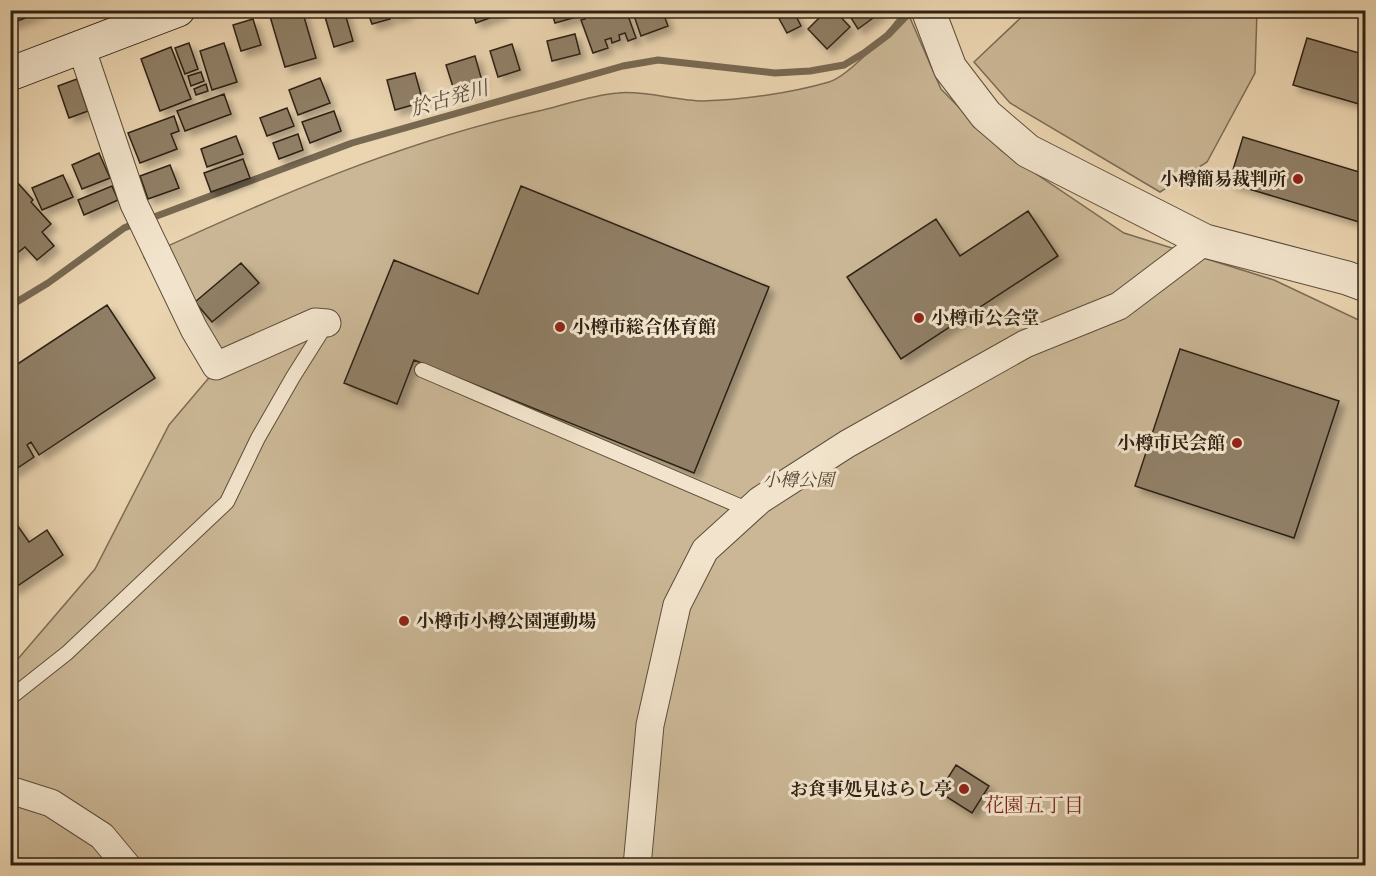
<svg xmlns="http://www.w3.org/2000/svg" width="1376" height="876" viewBox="0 0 1376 876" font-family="Alegreya,'Noto Serif JP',serif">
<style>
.green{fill:#cbb796;stroke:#7c6c55;stroke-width:1.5}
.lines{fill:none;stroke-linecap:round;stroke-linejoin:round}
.stream{stroke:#786952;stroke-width:7}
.building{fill:#907f66;stroke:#2d2214;stroke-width:1.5;filter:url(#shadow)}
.service-casing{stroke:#5c4f3b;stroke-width:16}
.minor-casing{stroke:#5c4f3b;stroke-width:29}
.tertiary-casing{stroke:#5c4f3b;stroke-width:35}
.secondary-casing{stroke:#2d2214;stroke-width:35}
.service{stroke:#f2e4cc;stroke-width:14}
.minor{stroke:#f2e4cc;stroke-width:27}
.tertiary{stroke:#f2e4cc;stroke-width:33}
.secondary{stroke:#f2e4cc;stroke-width:33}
.poi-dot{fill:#8f2418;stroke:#f2e4cc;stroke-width:2}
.labels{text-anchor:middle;stroke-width:6;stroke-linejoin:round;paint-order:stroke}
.poi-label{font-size:18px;font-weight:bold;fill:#2d2214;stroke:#f2e4cc;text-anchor:end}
.park-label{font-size:18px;font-style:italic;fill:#544734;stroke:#f2e4cc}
.water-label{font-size:20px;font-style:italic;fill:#594b38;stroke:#f2e4cc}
.neighbourhood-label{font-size:20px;fill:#7a1f14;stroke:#f2e4cc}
</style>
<defs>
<filter id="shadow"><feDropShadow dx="5.5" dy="5.5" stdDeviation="3" flood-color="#0004"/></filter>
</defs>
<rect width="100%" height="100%" fill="#ebd5b1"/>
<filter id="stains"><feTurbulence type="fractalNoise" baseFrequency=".00333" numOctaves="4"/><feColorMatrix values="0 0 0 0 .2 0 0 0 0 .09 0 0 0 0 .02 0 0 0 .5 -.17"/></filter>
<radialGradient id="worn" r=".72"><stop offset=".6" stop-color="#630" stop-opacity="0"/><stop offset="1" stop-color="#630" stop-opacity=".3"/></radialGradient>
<!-- green -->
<path class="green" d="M1029,10L1257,11L1255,73L1207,162L1160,192L1010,103L974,62Z
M903,11H907L941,89L1002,151L1124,233L1274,280L1365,323V865L11,866V667L95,569L169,425L213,373L144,257C273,197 403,141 543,110C567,104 593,95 618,93C643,90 677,101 703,101C742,100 791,93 829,82C849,76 892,29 903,11Z"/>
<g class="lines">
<!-- stream -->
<path class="stream" d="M146,220L352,143L623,66L658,60L775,73L810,71L844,65L864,53L888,35L912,10
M10,306L48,283L124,228L136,223"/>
</g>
<!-- building -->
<path class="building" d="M10,10H44V11L10,24Z
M279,10H302L316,58L285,67L269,13Z
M323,10H344L353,41L334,47Z
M367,10H387L390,19L372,24Z
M391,10H407L408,13L393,17Z
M472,10H502L503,13L476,23Z
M551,10H578L580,16L555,23Z
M588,10H626L636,38L628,41L625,33L619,35L620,40L612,43L611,38L605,40L608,48L593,53L581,20L585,19L583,12Z
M632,10H662L668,26L641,36Z
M780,10H793L801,26L787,33L776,13Z
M827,10H834L850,27L827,49L808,29Z
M846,10H884L858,29Z
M253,19L261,45L241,51L233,25Z
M575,34L580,54L552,61L547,41Z
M1307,38L1366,55V106L1293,85Z
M189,43L198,69L185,74L175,48Z
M224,43L237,82L212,90L200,51Z
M512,44L520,70L498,77L490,51Z
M171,47L191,99L160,111L141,59Z
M475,56L482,81L454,90L446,65Z
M201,72L204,81L191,86L188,76Z
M415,73L423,102L395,110L387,80Z
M320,78L330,103L298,115L289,90Z
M77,79L88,111L69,118L58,86Z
M206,84L208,91L196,95L194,89Z
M224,94L231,114L185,131L177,111Z
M287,108L294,126L267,136L260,118Z
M334,111L341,131L310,143L302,122Z
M174,116L179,131L171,134L177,149L140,163L128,133Z
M298,134L303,150L279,159L273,143Z
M236,136L243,154L207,167L201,149Z
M1243,137L1366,174V224L1229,183Z
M99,153L110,178L82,189L72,165Z
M243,159L250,178L211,192L204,173Z
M170,165L179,188L148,199L140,176Z
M63,175L73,197L42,210L32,188Z
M17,182L33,200L31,202L51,224L42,232L54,246L37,260L25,247L10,259V188Z
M112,186L118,200L84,215L78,200Z
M521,186L769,287L694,473L414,360L397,404L344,383L394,260L478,294Z
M1028,211L1058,256L901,359L847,277L936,219L960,256Z
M241,263L259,283L212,322L195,302Z
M107,305L155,378L39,455L31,442L27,445L34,457L10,473V369Z
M1180,349L1339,401L1294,538L1135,486Z
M10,515L29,542L47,530L63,555L13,589L10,585Z
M956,765L989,786L972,813L939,792Z"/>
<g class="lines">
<defs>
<path id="service" d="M422,370L749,510
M10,698L67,653L227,502L258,438L293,377L327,323"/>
<path id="minor" d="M81,47L134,204L194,329L216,366L315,322L327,323
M10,790L51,803L102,836L127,866
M637,866L650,725L677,605L705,550L760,500L847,444L1025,344L1119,306L1205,241"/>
<path id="tertiary" d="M928,10L950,68L986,115L1028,151L1205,241L1347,278L1366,285"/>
<path id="secondary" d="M10,74L178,10"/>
</defs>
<!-- service casing -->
<use href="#service" class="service-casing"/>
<!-- minor casing -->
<use href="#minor" class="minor-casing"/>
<!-- tertiary casing -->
<use href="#tertiary" class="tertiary-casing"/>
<!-- secondary casing -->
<use href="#secondary" class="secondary-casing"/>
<!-- service -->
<use href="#service" class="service"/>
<!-- minor -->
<use href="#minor" class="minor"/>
<!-- tertiary -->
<use href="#tertiary" class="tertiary"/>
<!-- secondary -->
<use href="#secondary" class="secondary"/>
</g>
<!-- markers -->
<g class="poi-dot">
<circle cx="1298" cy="179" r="6"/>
<circle cx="919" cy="318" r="6"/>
<circle cx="560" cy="327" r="6"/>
<circle cx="1237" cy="443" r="6"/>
<circle cx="404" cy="621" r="6"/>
<circle cx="964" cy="789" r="6"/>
</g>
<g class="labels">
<!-- poi labels -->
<g class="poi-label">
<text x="1286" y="185">小樽簡易裁判所</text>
<text x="931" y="324" text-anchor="start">小樽市公会堂</text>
<text x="572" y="333" text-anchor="start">小樽市総合体育館</text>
<text x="1225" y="449">小樽市民会館</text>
<text x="416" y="627" text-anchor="start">小樽市小樽公園運動場</text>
<text x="952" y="795">お食事処見はらし亭</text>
</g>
<!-- park labels -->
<g class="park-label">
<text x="798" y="486">小樽公園</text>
</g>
<!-- water labels -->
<g class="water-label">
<text transform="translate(449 98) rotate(-16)" y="7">於古発川</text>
</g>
<!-- neighbourhood labels -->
<g class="neighbourhood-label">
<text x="1034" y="812">花園五丁目</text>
</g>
</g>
<!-- margin -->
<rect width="1376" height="876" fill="none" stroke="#ebd5b1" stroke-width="36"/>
<rect x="12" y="12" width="1352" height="852" fill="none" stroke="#2d2214" stroke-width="3"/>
<rect x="18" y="18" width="1340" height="840" fill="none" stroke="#2d2214" stroke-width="1.5"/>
<rect width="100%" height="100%" filter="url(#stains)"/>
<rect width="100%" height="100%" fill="url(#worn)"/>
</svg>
